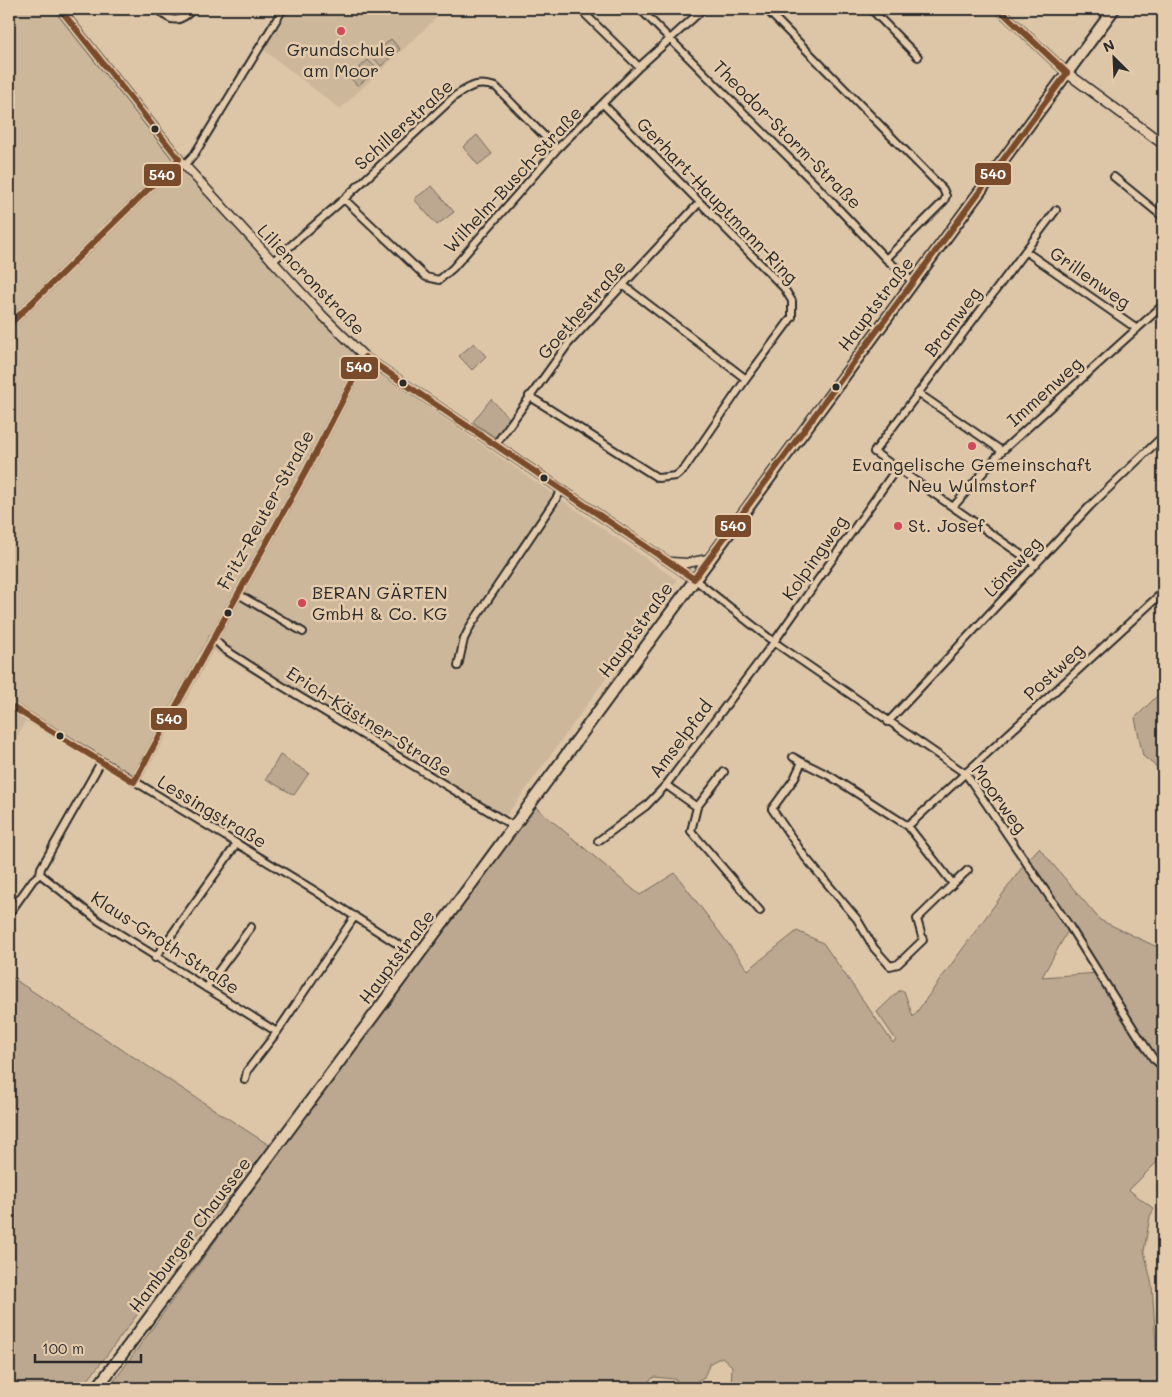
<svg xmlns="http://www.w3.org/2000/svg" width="1172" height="1397" viewBox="0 0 1172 1397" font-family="Mali,sans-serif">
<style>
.built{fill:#ccb79b}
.green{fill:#bca890;stroke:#746a5e;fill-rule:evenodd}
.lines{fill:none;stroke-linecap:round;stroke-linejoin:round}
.minor-casing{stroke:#2b2b2b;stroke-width:10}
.tertiary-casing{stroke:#2b2b2b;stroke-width:11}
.secondary-casing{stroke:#2b2b2b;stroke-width:12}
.primary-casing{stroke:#2b2b2b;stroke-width:14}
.minor{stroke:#e4cbac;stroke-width:6}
.tertiary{stroke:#e4cbac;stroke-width:8}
.secondary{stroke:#e4cbac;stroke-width:9}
.primary{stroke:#e4cbac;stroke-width:10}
.bus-1-casing{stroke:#e4cbac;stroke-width:10}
.bus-1{stroke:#7a4b2a;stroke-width:6}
.poi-dot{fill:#d1495b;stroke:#e4cbac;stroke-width:2}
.bus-dot{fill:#2b2b2b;stroke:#e4cbac;stroke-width:2}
.labels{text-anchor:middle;stroke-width:5;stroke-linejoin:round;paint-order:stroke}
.poi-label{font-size:18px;fill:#2b2b2b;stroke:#e4cbac}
.street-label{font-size:18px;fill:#2b2b2b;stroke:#e4cbac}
.line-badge{stroke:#e4cbac;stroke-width:2}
.badge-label{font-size:14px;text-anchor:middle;font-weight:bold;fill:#fff}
</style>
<rect width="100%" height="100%" fill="#ddc5a7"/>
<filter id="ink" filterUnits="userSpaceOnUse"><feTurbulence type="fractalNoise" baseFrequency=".02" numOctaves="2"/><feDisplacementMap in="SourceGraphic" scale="10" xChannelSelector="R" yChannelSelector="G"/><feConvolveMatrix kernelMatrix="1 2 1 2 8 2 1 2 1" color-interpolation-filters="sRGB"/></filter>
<g filter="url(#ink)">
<!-- built -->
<path class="built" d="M9,9H56L178,163L361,361L677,580L522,795L500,823L211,649L135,785L27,718L9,752Z
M283,9H446L340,109L260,47Z"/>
<!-- green -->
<path class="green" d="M391,39L400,49L381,66L372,56Z
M368,60L377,69L358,86L349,77Z
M477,135L492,154L478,165L463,147Z
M432,186L454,212L437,225L414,199Z
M474,343L486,356L472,370L459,356Z
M491,399L509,418L496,438L473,422Z
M1163,690V772L1143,756L1135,718Z
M280,755L309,773L294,795L266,779Z
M532,804L640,895L675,873L748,970L797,931L823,943L893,1043L896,1040L877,1012L899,991H904L913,1017L1026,862L1039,848L1100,920L1155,946L1163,944V1156L1129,1190L1154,1209L1150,1216L1144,1251L1152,1285L1159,1388H903L902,1385L896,1388H731L732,1366L722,1357L710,1363L704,1377L687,1387L674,1379L654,1377L640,1388H109ZM1070,927L1099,973L1042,977Z
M9,976L272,1147L194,1239L82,1388H9Z"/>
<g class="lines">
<defs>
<path id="minor" d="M159,9C170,24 181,22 193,9
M580,9L639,67
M640,9L816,185L886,259L913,282
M766,9L943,189L946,196L944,201L886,259
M871,9L918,57
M185,164L194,155L283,9
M1114,177L1163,217
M344,199L426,277L439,280L453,268L557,149L639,67L700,12
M1025,251L1137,329
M272,262L344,199L455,96C471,86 477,81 496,87L557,149
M623,285L746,379
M9,325L179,159
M918,393L1002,451
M529,396L658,478L676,476L685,468L746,379L792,317V301L784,288L604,105
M496,444L568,344L699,203
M953,507L1002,451L1163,305
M1036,565L874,452L1056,210
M694,579L774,642L966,774L1070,927L1137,1034L1153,1058L1163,1067
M238,594L303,632
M213,638L224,649L282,686L513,826
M458,666L464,639L471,625L562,490
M9,705L312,889L399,945
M888,722L1090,506L1163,436
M793,757L802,762
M802,762L830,776L908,826L953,884L917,919L923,940L898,964L890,966L874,948L857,919L805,857L772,809L794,779Z
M134,782L305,473L365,357
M666,785L697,807L691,831L760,911
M697,807L724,772
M908,826L1163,592
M598,841L646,806L666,785L774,642L897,468
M40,874L99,921L277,1032
M953,884L968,870
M11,911L33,880L40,874L41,868L101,762
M155,958L236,845
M206,988L251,927
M245,1080L247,1071L277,1032L355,916"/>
<path id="tertiary" d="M60,9L179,159L322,315L365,357L694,579
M999,9L1067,73
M671,562L687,563L708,559"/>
<path id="secondary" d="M1067,73L1163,144"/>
<path id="primary" d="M97,1388L464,894L1114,9"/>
</defs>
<!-- minor casing -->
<use href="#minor" class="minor-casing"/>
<!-- tertiary casing -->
<use href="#tertiary" class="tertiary-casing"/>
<!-- secondary casing -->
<use href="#secondary" class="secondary-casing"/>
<!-- primary casing -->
<use href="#primary" class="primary-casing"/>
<!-- minor -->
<use href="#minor" class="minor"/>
<!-- tertiary -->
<use href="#tertiary" class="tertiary"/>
<!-- secondary -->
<use href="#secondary" class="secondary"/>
<!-- primary -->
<use href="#primary" class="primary"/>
<defs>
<path id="bus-1" d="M9,325L179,159L60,9
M9,705L134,782L305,473L365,357L694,579L1067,73L999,9"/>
</defs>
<!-- bus-1 casing -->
<use href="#bus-1" class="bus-1-casing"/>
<!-- bus-1 -->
<use href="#bus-1" class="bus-1"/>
</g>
</g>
<!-- markers -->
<g class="poi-dot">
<circle cx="341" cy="31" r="5"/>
<circle cx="972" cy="446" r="5"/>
<circle cx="898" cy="526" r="5"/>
<circle cx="302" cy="603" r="5"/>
</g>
<g class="bus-dot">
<circle cx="155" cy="129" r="4.5"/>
<circle cx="403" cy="383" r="4.5"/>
<circle cx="836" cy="387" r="4.5"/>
<circle cx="544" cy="478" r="4.5"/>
<circle cx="228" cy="613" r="4.5"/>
<circle cx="60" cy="736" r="4.5"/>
</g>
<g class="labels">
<!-- poi labels -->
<g class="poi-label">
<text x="341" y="56">Grundschule<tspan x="341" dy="21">am Moor</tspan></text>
<text x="972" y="471">Evangelische Gemeinschaft<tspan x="972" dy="21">Neu Wulmstorf</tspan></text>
<text x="908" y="532" text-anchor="start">St. Josef</text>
<text x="312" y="599" text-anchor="start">BERAN GÄRTEN<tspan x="312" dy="21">GmbH &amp; Co. KG</tspan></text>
</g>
<!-- street labels -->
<g class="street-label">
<text transform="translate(404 125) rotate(-42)" y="6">Schillerstraße</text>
<text transform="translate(787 135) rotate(45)" y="6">Theodor-Storm-Straße</text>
<text transform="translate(513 180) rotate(-47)" y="6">Wilhelm-Busch-Straße</text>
<text transform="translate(717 201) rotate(46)" y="6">Gerhart-Hauptmann-Ring</text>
<text transform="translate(1090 278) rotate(35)" y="6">Grillenweg</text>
<text transform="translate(311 280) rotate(46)" y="6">Liliencronstraße</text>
<text transform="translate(876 304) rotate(-53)" y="6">Hauptstraße</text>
<text transform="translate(582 310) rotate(-49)" y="6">Goethestraße</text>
<text transform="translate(953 322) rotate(-53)" y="6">Bramweg</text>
<text transform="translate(1045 392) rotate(-42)" y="6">Immenweg</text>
<text transform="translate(266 510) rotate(-61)" y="6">Fritz-Reuter-Straße</text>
<text transform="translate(815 558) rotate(-55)" y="6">Kolpingweg</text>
<text transform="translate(1013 567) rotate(-47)" y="6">Lönsweg</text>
<text transform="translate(636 630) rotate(-54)" y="6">Hauptstraße</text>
<text transform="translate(1054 672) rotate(-43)" y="6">Postweg</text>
<text transform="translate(369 722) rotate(32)" y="6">Erich-Kästner-Straße</text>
<text transform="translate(681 739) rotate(-53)" y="6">Amselpfad</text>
<text transform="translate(999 799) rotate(54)" y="6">Moorweg</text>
<text transform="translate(212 812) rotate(31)" y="6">Lessingstraße</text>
<text transform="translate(165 943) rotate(33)" y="6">Klaus-Groth-Straße</text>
<text transform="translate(397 957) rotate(-53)" y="6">Hauptstraße</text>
<text transform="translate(190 1235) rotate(-53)" y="6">Hamburger Chaussee</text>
</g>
</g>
<g class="line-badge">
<rect x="974" y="162" width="38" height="24" rx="5" fill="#7a4b2a"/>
<rect x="143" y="163" width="39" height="24" rx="5" fill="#7a4b2a"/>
<rect x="340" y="356" width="39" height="24" rx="5" fill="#7a4b2a"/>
<rect x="714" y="514" width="38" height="24" rx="5" fill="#7a4b2a"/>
<rect x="150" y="707" width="38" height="24" rx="5" fill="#7a4b2a"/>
</g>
<g class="badge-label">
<text x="993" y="179">540</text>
<text x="162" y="180">540</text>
<text x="359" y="372">540</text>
<text x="733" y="531">540</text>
<text x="169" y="724">540</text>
</g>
<!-- margin -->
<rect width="1172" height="1397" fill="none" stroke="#e4cbac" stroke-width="30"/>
<rect x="15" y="15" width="1142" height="1367" fill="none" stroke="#2b2b2b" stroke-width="2" filter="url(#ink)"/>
<!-- north arrow -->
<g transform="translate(1114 58) rotate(336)" stroke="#e4cbac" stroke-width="4" paint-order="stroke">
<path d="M0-4L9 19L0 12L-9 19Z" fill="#2b2b2b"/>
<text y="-8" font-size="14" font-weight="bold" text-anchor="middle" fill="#2b2b2b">N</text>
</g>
<!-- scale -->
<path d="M35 1354v8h106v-8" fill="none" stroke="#2b2b2b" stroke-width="2.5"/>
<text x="42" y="1354" font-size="15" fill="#2b2b2b" stroke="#e4cbac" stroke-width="4" paint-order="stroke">100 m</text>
</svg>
